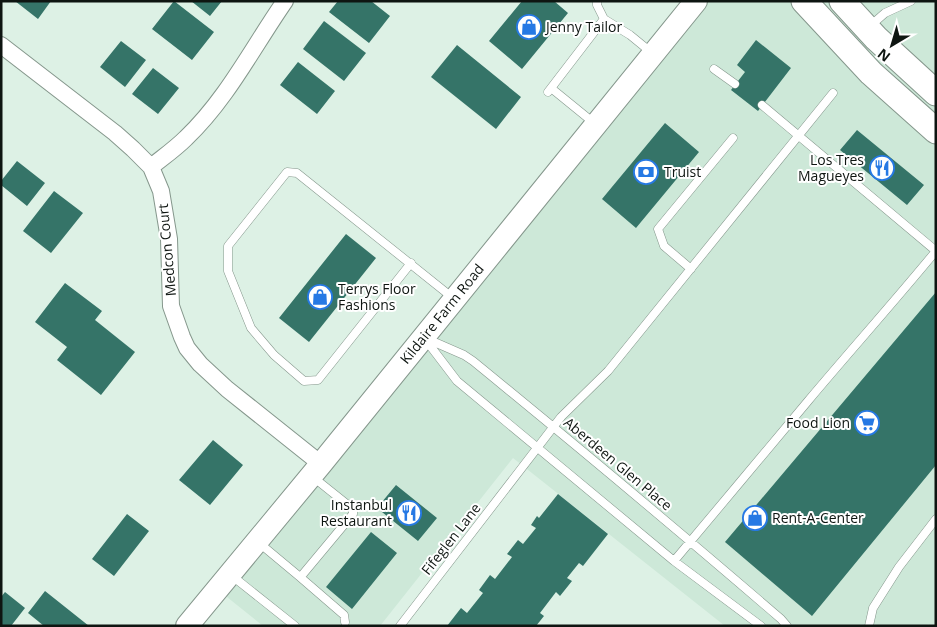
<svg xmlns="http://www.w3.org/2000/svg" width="937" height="627" viewBox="0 0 937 627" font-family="'Open Sans',sans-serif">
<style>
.built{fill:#cde8d8}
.building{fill:#357468}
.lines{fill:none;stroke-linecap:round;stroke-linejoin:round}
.lane-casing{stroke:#85978c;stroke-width:9}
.street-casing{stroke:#85978c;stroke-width:18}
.secondary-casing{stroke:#85978c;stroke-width:24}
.primary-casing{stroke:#85978c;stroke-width:27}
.lane{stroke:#fff;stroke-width:8}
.street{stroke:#fff;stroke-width:16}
.secondary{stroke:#fff;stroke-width:22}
.primary{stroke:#fff;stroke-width:25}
.labels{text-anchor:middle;stroke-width:4;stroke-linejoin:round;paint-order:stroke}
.poi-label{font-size:14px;fill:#0e1511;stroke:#fff;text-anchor:start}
.street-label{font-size:14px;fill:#0e1511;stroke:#fff}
</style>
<rect width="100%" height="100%" fill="#ddf1e5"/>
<!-- built -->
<path class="built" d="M696,1H936V626H930L928,624L927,626H725L513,458L380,626H263L217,589Z"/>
<!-- building -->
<path class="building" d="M15,1H51L38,19Z
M174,1L214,32L192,60L152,29Z
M191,1H222L210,16Z
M338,1H371L390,16L369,43L329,12Z
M522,1H554L568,13L522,69L489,41Z
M324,21L366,53L344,81L303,49Z
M756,40L791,68L758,111L731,90L745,72L737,65Z
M121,41L146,60L125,87L100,67Z
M457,45L521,97L496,129L431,77Z
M298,62L335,91L317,114L280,85Z
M153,68L179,88L158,114L132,94Z
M665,123L699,152L636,228L602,199Z
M857,130L924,185L907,205L840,150Z
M17,161L45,183L27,206L1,185V181Z
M54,191L83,213L51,253L23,231Z
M346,234L376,258L309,342L279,318Z
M65,283L102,311L95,320L135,352L101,395L57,360L67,347L35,322Z
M936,292V465L812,616L725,542Z
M213,440L243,465L210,505L179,480Z
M396,485L437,518L418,541L377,508Z
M558,494L608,534L583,566L579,563L567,578L572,581L560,596L556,592L540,613L544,616L536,626H447L461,608L467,613L483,593L479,590L490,575L495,579L512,557L507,554L518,540L523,544L536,528L531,525L537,516L539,518Z
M127,514L149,531L114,576L92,559Z
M371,532L397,553L352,609L326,587Z
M45,591L89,626H44L28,613Z
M5,592L25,608L11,626H1V597Z"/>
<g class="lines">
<defs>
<path id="lane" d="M597,1V5L604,19L630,35L652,53
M869,27L885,13L911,1
M714,69L735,84
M551,88L594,123
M548,92L604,19
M762,105L936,251
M411,263L318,380L304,381L274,355L251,328L228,271V246L287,172L297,173L453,298
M691,269L664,246L658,229L733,138
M425,338L464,355L473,361C577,446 680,532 781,619L787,626
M425,339L457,381L674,561L761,626
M258,542L300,577L303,574L353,514V509L313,477
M674,561C719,508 763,454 808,401C850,351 894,302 936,251
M231,575L295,626
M300,577L344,615L345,622
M400,626L561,417L608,371L833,93
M869,626L873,608L899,567L936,519"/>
<path id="street" d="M1,45L115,133L133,149L151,167L161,191L169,239L171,306L182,337L187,348L200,364L227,389L321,464
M151,167C162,158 175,149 186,138C227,99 253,47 285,1"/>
<path id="secondary" d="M187,626L321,464L696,1"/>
<path id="primary" d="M804,1L871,73L936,131
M842,1L876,38L936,93"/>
</defs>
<!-- lane casing -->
<use href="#lane" class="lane-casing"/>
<!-- street casing -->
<use href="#street" class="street-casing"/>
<!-- secondary casing -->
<use href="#secondary" class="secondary-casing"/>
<!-- primary casing -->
<use href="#primary" class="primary-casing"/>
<!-- lane -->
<use href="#lane" class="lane"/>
<!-- street -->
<use href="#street" class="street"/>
<!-- secondary -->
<use href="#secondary" class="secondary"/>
<!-- primary -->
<use href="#primary" class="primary"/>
</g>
<!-- icons -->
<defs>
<symbol id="shop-ring" viewBox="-11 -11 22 22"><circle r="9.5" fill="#fff" stroke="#2679e4" stroke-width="1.5"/><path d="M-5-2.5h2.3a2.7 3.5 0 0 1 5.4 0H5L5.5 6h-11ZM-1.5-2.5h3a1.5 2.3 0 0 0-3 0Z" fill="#2679e4"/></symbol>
<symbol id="restaurant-ring" viewBox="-11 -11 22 22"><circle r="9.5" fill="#fff" stroke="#2679e4" stroke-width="1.5"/><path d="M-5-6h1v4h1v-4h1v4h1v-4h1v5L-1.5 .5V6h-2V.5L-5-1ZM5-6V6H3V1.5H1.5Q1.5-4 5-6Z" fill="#2679e4"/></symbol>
<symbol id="bank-ring" viewBox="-11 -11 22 22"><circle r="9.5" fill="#fff" stroke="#2679e4" stroke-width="1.5"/><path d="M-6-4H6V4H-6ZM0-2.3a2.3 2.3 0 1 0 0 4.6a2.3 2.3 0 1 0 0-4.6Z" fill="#2679e4"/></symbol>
<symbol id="supermarket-ring" viewBox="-11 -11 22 22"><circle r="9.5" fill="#fff" stroke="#2679e4" stroke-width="1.5"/><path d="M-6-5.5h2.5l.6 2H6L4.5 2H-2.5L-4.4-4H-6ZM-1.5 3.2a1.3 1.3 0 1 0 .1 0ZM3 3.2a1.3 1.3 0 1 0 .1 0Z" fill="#2679e4"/></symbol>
</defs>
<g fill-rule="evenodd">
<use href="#shop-ring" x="515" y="13" width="28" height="28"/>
<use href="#restaurant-ring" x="868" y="154" width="28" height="28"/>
<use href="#bank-ring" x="632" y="158" width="28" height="28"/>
<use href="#shop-ring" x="306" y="283" width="28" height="28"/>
<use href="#supermarket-ring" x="853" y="409" width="28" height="28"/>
<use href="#restaurant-ring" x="395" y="499" width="28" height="28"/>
<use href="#shop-ring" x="741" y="504" width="28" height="28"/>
</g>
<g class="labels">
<!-- poi labels -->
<g class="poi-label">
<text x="546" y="32">Jenny Tailor</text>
<text x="864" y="165" text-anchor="end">Los Tres<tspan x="864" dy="16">Magueyes</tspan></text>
<text x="664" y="177">Truist</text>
<text x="338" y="294">Terrys Floor<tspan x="338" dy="16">Fashions</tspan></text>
<text x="850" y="428" text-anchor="end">Food Lion</text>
<text x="392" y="510" text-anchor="end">Instanbul<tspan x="392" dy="16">Restaurant</tspan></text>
<text x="772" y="523">Rent-A-Center</text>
</g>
<!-- street labels -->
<g class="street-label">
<text transform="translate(167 250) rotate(-95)" y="5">Medcon Court</text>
<text transform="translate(442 314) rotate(-51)" y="5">Kildaire Farm Road</text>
<text transform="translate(618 464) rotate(40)" y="5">Aberdeen Glen Place</text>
<text transform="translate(451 539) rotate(-52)" y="5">Fifeglen Lane</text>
</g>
</g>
<!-- border -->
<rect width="937" height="627" fill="none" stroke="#0e1511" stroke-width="5"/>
<!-- north arrow -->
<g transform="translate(892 45) rotate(218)" stroke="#ffffff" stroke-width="4" paint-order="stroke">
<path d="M0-4L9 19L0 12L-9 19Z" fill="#0e1511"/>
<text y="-8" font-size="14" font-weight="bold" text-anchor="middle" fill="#0e1511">N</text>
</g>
</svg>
